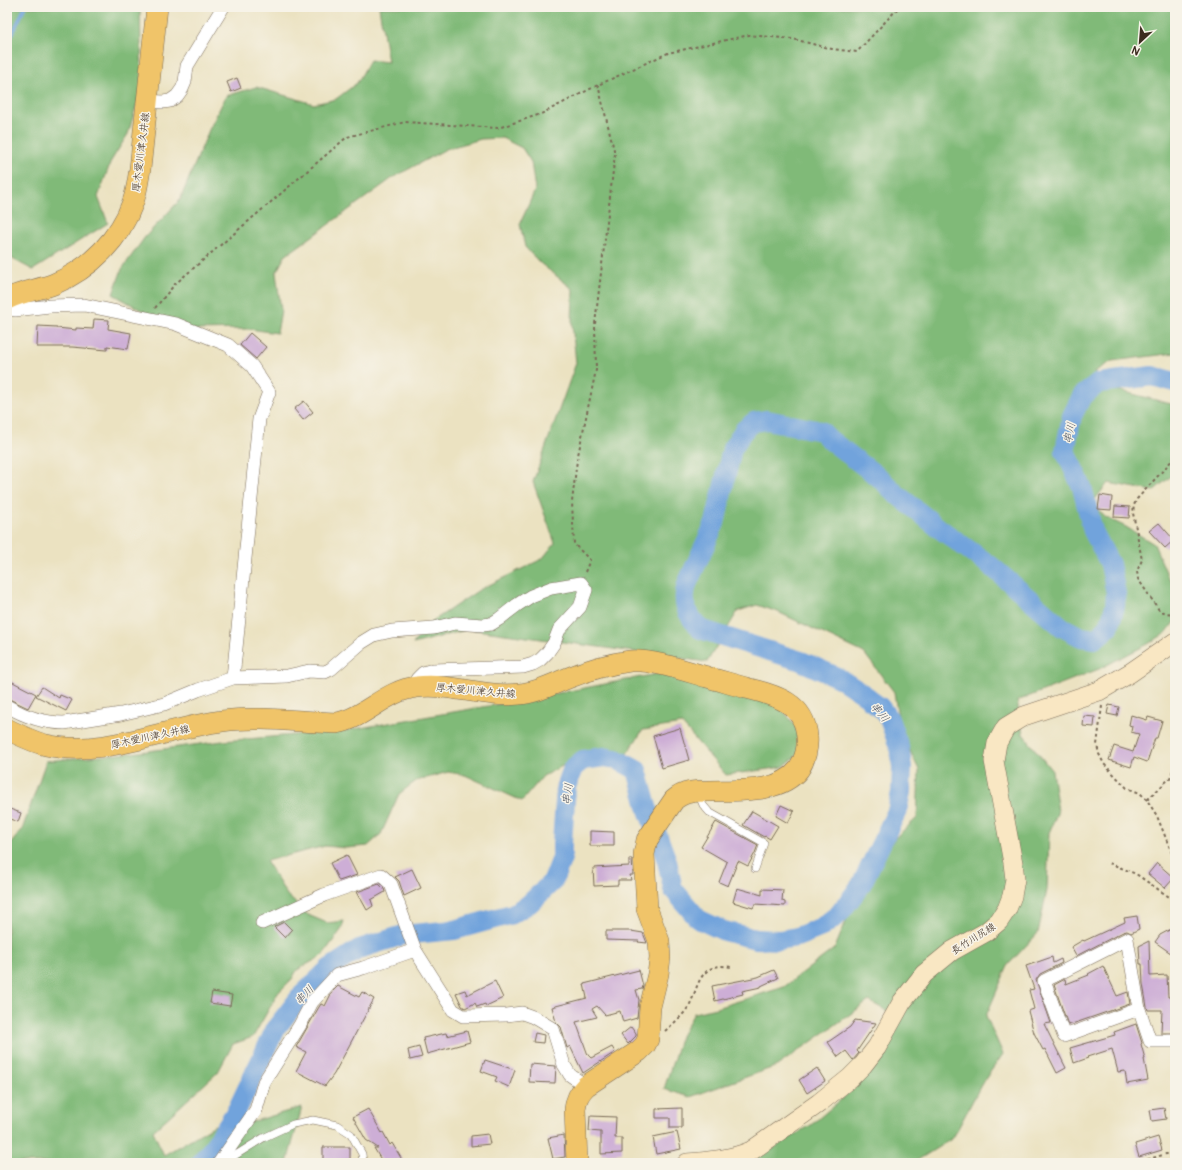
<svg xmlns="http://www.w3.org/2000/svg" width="1182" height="1170" viewBox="0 0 1182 1170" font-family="Pangolin,'Klee One',sans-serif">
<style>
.forest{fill:#80ba78;stroke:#5e724b}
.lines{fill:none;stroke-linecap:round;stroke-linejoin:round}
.stream{stroke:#71a3dc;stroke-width:3.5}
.river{stroke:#71a3dc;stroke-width:20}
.building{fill:#cdaed6}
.service-casing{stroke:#796a57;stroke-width:8}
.minor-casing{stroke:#796a57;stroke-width:14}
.secondary-casing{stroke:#796a57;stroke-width:20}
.primary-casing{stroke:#796a57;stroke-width:22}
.path{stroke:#796a57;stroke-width:2;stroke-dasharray:3 3;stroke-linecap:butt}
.service{stroke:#fff;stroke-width:7}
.minor{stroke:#fff;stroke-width:13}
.secondary{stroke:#f9e7c3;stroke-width:19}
.primary{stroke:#f0c469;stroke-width:21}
.labels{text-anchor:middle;stroke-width:3;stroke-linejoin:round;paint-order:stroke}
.street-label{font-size:10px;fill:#3b2a1e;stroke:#f7f3e8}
.water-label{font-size:11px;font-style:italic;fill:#4e5460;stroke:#f7f3e8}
</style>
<rect width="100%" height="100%" fill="#f7f3e8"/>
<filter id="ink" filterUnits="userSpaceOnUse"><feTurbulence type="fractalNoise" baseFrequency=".025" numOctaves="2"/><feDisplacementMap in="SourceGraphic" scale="8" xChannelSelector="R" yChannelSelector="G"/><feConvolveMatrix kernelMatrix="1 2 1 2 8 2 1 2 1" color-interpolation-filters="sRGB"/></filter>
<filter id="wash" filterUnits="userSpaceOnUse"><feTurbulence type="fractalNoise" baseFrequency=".012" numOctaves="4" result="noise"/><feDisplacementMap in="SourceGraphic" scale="16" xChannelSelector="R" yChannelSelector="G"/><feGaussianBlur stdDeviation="0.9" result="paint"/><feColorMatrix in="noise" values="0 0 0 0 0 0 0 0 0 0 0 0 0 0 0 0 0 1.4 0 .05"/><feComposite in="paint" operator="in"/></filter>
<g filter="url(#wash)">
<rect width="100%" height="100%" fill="#ebe2c1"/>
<!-- forest -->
<path class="forest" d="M7,7H140L142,87L128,134L111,161L98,197L108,223L33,270L7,256Z
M379,7L471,8V7H1175V353L1112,361L1094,372L1102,386L1175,405V473L1153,491L1108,483L1092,503L1105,517L1126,527L1154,544L1169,579L1175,585V621L1166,633L1148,644L1099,669L1017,701L1023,734L1052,771L1058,811L1049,833L1047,890L1038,933L1008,965L986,1016L1003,1054L981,1085L953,1138L913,1163H746L751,1162L811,1125L857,1086L901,1019L869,1001L777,1066L690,1097L664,1089L681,1036L694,1013L716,1008L784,987L835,948L853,904L895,838L917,818L919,770L900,730L894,692L864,653L778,612L757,605L738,611L707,662L469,629L413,644L427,625L479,590L542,559L555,543L533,482L576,363L572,324L573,289L540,263L525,247L520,224L535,190L531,162L522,148L502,138L481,139L446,149L394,177L285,256L276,273L281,310L277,333L250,329L194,330L157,319L113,294L122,269L145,237L180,200L209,130L226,96L256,87L314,104L336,99L357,83L370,60L388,62Z
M662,673L779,706L796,726L800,753L783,767L726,775L682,724L643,730L621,762H570L543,776L522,801L465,775L448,772L416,781L399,794L381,834L368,846L346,848L325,846L266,861L287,895L308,915L327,923L344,921L341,930L322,956L297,970L292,979L278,993L253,1037L233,1044L218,1072L153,1131L164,1155L215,1125L245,1124L302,1107L287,1163H7V848L22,830L46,761L141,752L223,741L342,731L512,702Z"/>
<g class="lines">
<!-- stream -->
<path class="stream" d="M7,45L25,7"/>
<!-- river -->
<path class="river" d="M200,1163L212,1149L237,1110L276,1028L301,996L330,968L359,949L403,935L454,930L512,914L529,904L553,881L562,858V843L566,787L573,768L583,760L604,757L616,759L637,770L648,810L667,861L673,889L698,919L724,931L756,939L779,940L797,937L822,927L839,914L861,885L897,811L901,792L902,767L899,747L889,719L880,707L870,700L868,697L839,678L801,661L700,629C687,614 681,604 687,584L715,523L732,449L744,430L754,422L767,420L821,431L830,440L881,479L895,493L940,529L991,566L1062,627L1081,637L1095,639L1109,627L1115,606L1116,593L1110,564L1093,531L1082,487L1065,451L1072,416L1082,396L1099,383L1152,376L1175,382"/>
</g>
<g id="blocks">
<!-- building -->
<path class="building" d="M237,78L241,88L231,92L227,82Z
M94,319L109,320L108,329L131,333L128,349L107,346V350L72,347H37L38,326L57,327V328L76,330V328L93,329Z
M250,333L266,347L256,359L240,345Z
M304,401L313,412L303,420L294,409Z
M1100,495L1112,497L1111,510L1098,509Z
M1115,506L1130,507L1129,518L1114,517Z
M1159,523L1174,540L1165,548L1149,531Z
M7,679L36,694L28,708L7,698Z
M42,687L59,698L60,695L72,700L66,711L36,696Z
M1109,705L1119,707L1117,716L1107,714Z
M1131,715L1147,720L1148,717L1162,721L1157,738H1155L1147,762L1134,757L1131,767L1109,760L1114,746L1133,752L1139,734L1131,732L1132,726L1129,725Z
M1084,716L1095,717L1094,727L1083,726Z
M680,728L689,760L662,768L653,736Z
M781,805L794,811L788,823L776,816Z
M7,808L21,813L18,822L7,818Z
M752,811L778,826L770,839L765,836L764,837L743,825Z
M716,822L758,845L755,853L748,866L738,861L728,886L719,882L727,862L701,847Z
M590,831L614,832V846H590Z
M347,855L357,875L339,881L330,863Z
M629,859H632L633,875H630L631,880H618V885L594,886L593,868L629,866Z
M1157,863L1174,878L1165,888L1148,874Z
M412,869L421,888L404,896L399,881L395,877Z
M379,884L384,889L385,892L371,900L373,906L367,910L357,892Z
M737,888L762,895V889L783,890L782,901L785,902V906L755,904L753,908L733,902Z
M1137,916L1139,929L1131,933L1127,931L1123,932L1076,956L1071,947L1083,940L1084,941L1125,922L1124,918Z
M284,922L292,930L285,938L274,927Z
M1175,927V956L1155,942L1160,935Z
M606,931H631L643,933L647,943L638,942L639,941L606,940Z
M1149,941L1150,976L1167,975L1168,997H1173L1175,1033H1161L1162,1010H1148L1147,1007L1143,984L1142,964H1140L1139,946Z
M1052,957L1053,963L1061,959L1062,963L1040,974L1036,980L1051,1023L1044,1024L1066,1068L1057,1073L1045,1049L1043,1050L1034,1033L1028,1011L1034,1009L1029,990L1034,989L1026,966Z
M1103,966L1117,996L1128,992L1130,1004L1078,1022L1068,1025L1054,985L1065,979L1066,984L1089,975L1088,974Z
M639,970L643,986L642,989L636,990L639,1000L637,1018L623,1022L620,1011L605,1015L597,1006L592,1009L597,1017L576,1022L588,1055L591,1058L612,1047L615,1052L583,1073L570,1046L567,1048L561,1027L556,1022L552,1007L587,998L584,984Z
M774,970L778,978L761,986V987L742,991L743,994L715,1001L712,986L758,977Z
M495,981L503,998L486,1006L485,1004L477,1007L475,1003L465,1008L462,1006L456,993L465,990L467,995Z
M338,986L359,997L362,992L374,999L334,1074L325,1086L296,1071L306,1052L296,1047L319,1007L321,1004L325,1006L332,992Z
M212,992L232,995L230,1006L210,1003Z
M855,1020L876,1023L857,1051L859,1053L853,1060L846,1051L838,1057L828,1042L850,1027Z
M1136,1024L1142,1043L1141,1044L1145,1059H1144L1148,1080L1127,1084L1125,1071L1118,1072L1112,1049L1087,1057L1088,1058L1074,1063L1070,1048L1115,1035L1114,1032Z
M631,1027L636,1034V1036L628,1044L621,1035Z
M467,1031L470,1042L427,1054L423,1038L446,1033L447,1036Z
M535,1033L544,1035L543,1043L533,1042Z
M419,1047L422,1057L410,1060L408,1050Z
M485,1060L515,1070L509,1087L495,1081L497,1077L481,1071Z
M530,1064L556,1066L555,1083L529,1082Z
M817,1068L825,1081L807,1093L799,1080Z
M682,1108V1128H670V1118H656V1109Z
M1164,1108L1166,1119L1152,1121L1150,1110Z
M368,1109L382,1133L383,1132L390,1145L392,1143L404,1163L397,1159L389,1163H383L374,1148H378L366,1140L353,1117Z
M590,1116L616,1117L615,1138H622V1153L601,1154V1132L589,1131Z
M677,1132L681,1149L656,1154L653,1137Z
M488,1134L490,1144L471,1146V1136Z
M564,1135L565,1157L553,1159L548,1138Z
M1158,1137L1162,1150L1139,1157L1135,1144Z
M323,1147H350V1161H323Z"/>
</g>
</g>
<g filter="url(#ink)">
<use href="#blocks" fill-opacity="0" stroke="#796a57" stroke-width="1"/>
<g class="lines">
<defs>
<path id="service" d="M698,793L703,805L709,812L764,843L755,869
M223,1163L263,1138L293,1124L313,1120L337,1125L351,1134L362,1154L363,1163"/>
<path id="minor" d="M147,101L163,102L170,101L177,96L182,89L185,82L187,66L223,7
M7,306L10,309L15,310L50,306L84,305L176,324L228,345L252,366L269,392L259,419L233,678
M7,706C24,716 43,723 64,723L121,714L164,704L198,690L233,678L287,676L309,671L325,672L331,669L361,643L374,635L392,631L434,628L455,623L483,625L491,624L499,619L517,605L531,596L551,588L581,583L586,590L580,607L559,630L554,643L547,653L540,660L533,664L523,667L433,670L423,673L417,679V687
M262,923L324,895L381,875L391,884L415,950L453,1010L463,1016L506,1015L522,1013L533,1017L553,1029L564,1065L570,1075L586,1086
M1139,1009L1064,1036L1044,981L1127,939L1139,1009L1150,1041H1175
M219,1163L256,1110L264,1082L300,1025L312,1002L337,975L363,968L415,950"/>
<path id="secondary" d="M687,1163C709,1161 730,1160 751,1151L819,1103L850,1078L863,1065L877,1047L902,1002L924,974L952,951L986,932L999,921L1007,909L1012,896L1015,879L1013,863L994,761L997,743L1006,727L1024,716L1099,691L1130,673L1175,642"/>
<path id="primary" d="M7,299C22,291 39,290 54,284C90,269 120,239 133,202C137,191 138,180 140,169L157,7
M7,729C19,735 33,742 46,745C101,758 167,728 222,721C260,716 299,722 337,723C365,718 386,690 417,687C450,683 485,698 519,694C536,693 553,684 568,678C588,670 608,664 630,661C651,659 686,671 707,677C720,681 733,684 746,688C774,695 805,702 807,737C808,747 805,760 799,769C780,794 737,790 709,791C696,791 684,791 674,800L647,840L644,854L647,909L659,941L660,958L658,974L650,1007L648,1039L645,1045L639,1051L586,1086C579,1093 576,1099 575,1109L577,1163"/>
</defs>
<!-- service casing -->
<use href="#service" class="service-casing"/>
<!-- minor casing -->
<use href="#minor" class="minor-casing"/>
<!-- secondary casing -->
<use href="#secondary" class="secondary-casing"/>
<!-- primary casing -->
<use href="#primary" class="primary-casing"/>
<!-- path -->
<path class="path" d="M155,308L175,284L347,137L405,122L498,128L541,114L598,85L668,53L749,35L793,39L832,49L857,52L899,7
M1175,457L1137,499L1134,505L1133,513L1142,560L1137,571L1138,579L1159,610L1166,613L1175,614
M585,572L590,560L574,544L572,502L577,460L596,370L595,324L615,154L598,85
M1102,706L1097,745L1099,754L1104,764L1127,788L1140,793L1147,800
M1175,765L1170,778L1147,800L1157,816L1175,861
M1109,863L1136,874L1175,901
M665,1031C674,1023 684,1015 690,1004C697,990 698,972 715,967C720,965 728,967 733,967
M1136,1163L1166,1154H1175"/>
<!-- service -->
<use href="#service" class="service"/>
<!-- minor -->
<use href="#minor" class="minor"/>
<!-- secondary -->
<use href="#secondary" class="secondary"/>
<!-- primary -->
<use href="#primary" class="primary"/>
</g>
</g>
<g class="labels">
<!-- street labels -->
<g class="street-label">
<text transform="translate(140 152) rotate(-83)" y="4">厚木愛川津久井線</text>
<text transform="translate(476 690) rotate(5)" y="4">厚木愛川津久井線</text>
<text transform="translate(150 736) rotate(-12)" y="4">厚木愛川津久井線</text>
<text transform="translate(973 938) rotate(-32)" y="4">長竹川尻線</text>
</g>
<!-- water labels -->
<g class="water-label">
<text transform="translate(1069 433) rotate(-79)" y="4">串川</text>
<text transform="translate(880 712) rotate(51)" y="4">串川</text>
<text transform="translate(567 794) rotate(-82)" y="4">串川</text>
<text transform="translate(304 995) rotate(-47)" y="4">串川</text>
</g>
</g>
<!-- margin -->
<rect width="1182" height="1170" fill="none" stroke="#f7f3e8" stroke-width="24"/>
<!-- north arrow -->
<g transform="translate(1140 42) rotate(206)" stroke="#f7f3e8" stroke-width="3" paint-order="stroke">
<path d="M0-3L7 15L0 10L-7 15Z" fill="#3b2a1e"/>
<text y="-6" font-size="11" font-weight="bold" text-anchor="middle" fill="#3b2a1e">N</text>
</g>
</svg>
